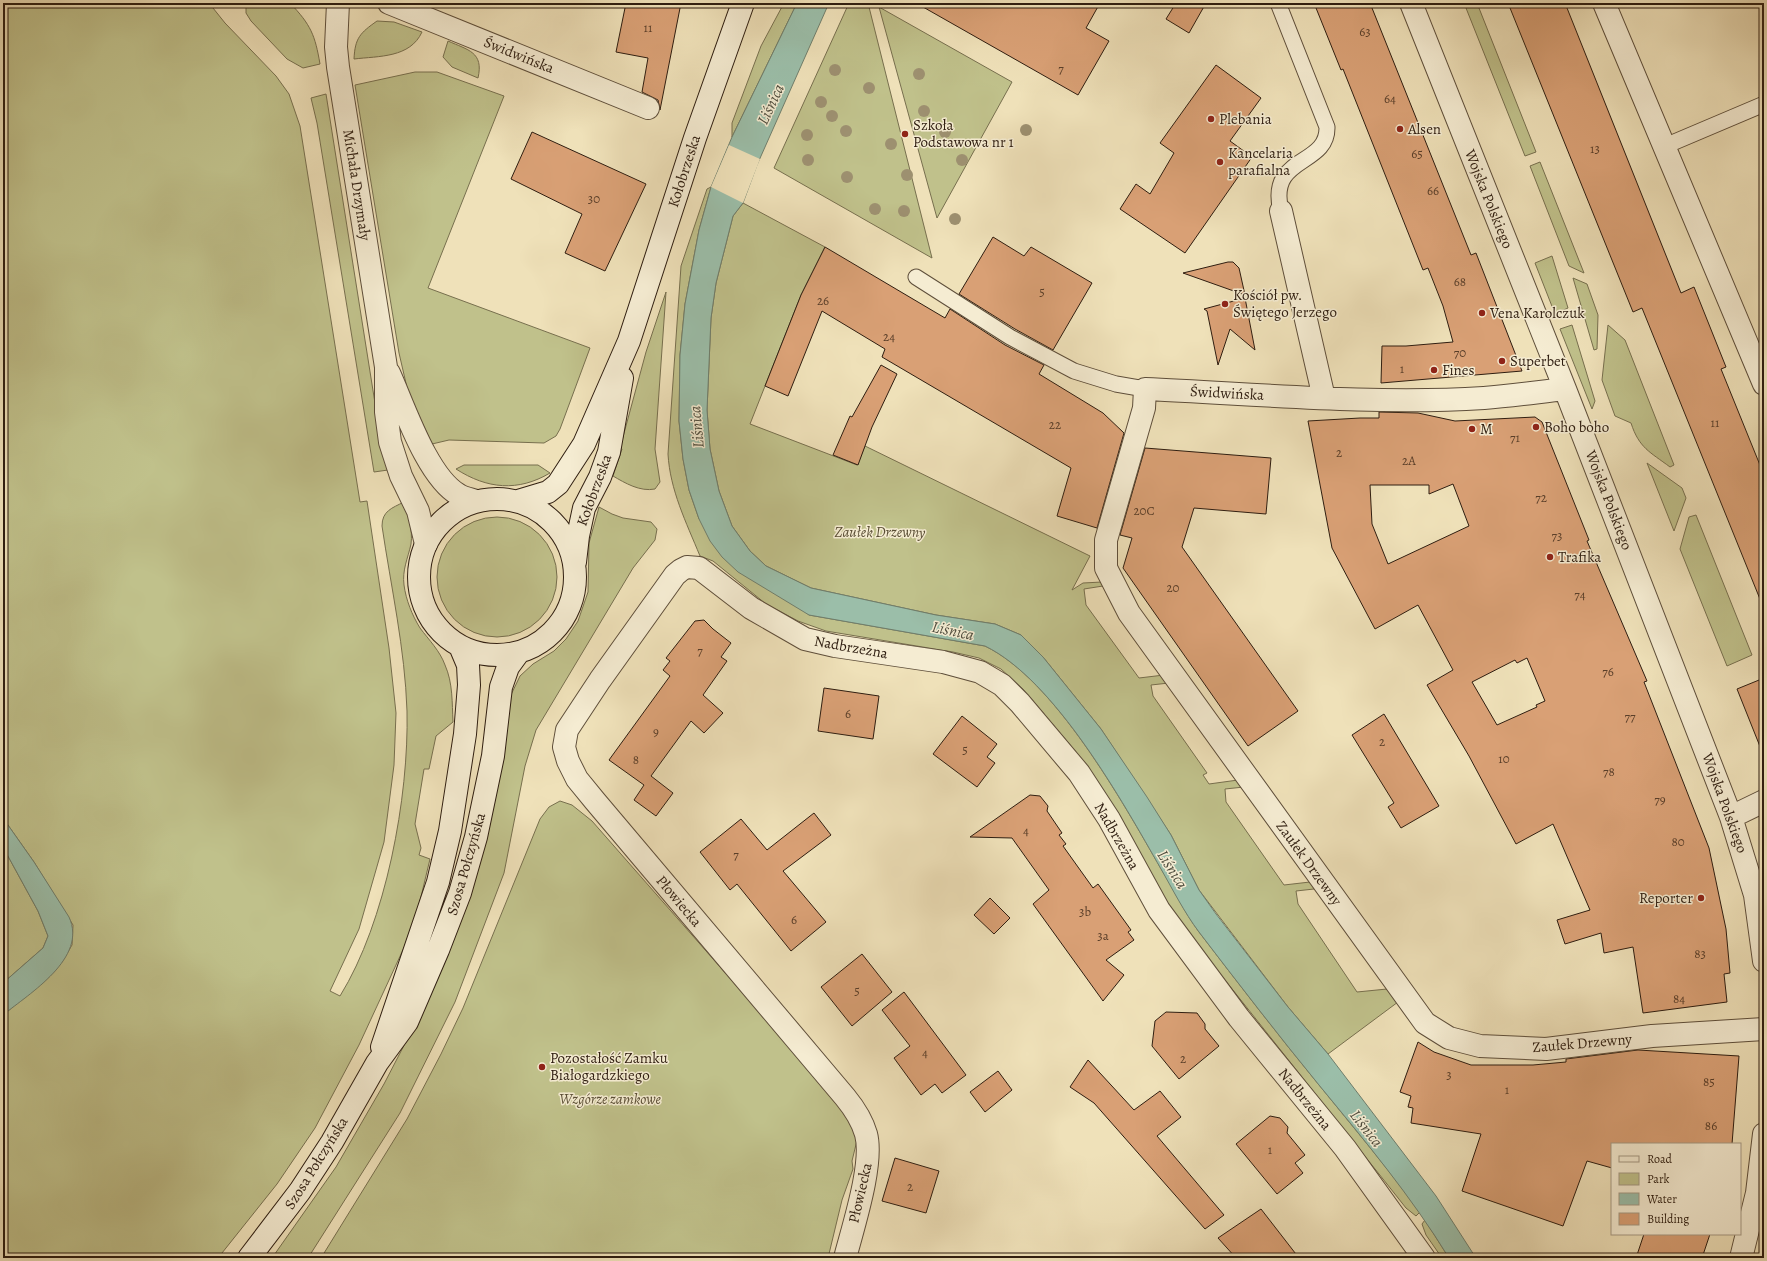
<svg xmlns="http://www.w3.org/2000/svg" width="1767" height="1261" viewBox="0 0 1767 1261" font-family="Alegreya,serif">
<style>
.green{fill:#c0c18b;stroke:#776f4e}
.water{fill:#9bbea9;stroke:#6f7e6c}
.pier{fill:#efe1b9}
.building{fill:#d9a075;stroke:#2e1d10;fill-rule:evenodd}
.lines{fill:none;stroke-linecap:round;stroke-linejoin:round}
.service-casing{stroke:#5e4e3a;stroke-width:17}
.minor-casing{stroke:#5e4e3a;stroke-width:24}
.tertiary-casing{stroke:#5e4e3a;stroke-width:24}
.secondary-casing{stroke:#2e1d10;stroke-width:24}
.service{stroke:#f5ecd2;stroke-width:15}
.minor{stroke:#f5ecd2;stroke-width:22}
.tertiary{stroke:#f5ecd2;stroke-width:22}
.secondary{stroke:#f5ecd2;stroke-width:22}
.tree{fill:#9d9070}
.poi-dot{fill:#8f2418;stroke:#f5ecd2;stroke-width:1.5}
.labels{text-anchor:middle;stroke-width:3;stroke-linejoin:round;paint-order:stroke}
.number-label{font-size:13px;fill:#593e29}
.street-label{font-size:15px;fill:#2e1d10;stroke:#f5ecd2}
.poi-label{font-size:15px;fill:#2e1d10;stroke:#f5ecd2;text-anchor:start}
.park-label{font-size:15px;font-style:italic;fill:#5a4e35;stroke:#f5ecd2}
.water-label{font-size:16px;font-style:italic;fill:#4f4d3e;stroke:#f5ecd2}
</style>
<rect width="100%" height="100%" fill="#efe1b9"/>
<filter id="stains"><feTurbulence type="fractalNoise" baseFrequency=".005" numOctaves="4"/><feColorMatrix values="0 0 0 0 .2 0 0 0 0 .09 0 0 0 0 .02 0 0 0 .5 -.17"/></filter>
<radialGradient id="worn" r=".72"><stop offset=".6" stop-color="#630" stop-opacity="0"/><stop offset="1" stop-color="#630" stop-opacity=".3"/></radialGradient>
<!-- green -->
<path class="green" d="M3,3H209L225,23L276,76L289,94L300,126L360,502L367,501L389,648L396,713L394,765L384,842L359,929L330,991L340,996C386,922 409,797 407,711C405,649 391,587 382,526C382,511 392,508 404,502C408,515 413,530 411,544C408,558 402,570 404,585C406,600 412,615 420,628C429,640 440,651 445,665C453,683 452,703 453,722L436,736L429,769H424L415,824L421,848L419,855L430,859L414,926L359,1045L315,1128L277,1184L218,1258H3V1015L48,978L62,962L72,945L73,925L34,862L3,818Z
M246,3H290C311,25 315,35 320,64L303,68L287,59L251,21L246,13Z
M784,3H797L732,137V123L761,46Z
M849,3H868L932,258L774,168Z
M1464,3H1477L1536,152L1525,156Z
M879,7L1012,82L937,218Z
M377,21L394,22L422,32C410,58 379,56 354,59C355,38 360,33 377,21Z
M448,41C468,50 484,52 478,78L452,67L443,57Z
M415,72H437L504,96L428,288L590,348L560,429L556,436L544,443L449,440L432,444L408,392L399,353L355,85Z
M326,94L381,441L388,470L374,472L317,123L311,98Z
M1540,162L1584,273L1569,266L1530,166Z
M711,187L699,230L685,304L680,355L679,421L683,459L689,490L699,519L809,615L985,646C1054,679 1122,801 1160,867C1173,888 1184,912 1199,932C1238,983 1278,1035 1319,1085C1353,1127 1388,1168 1420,1212L1416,1216L1406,1208L1190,936L1169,906L1076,752L1023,689L1001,669L979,658L953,652L826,631L798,621L766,604L713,561L700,556C686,522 670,490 668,454L681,266L707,189Z
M743,203L825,247L801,295L750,424L857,465L865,446L1090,556L1072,590L1083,583L1102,582L1103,586L1084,589L1086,605L1139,678L1164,675L1169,683L1151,685L1153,696L1207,773L1203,775L1209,784L1238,780L1244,787L1225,789L1226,802L1284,885L1310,882L1315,886L1314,889L1296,891L1298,904L1357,992L1387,989L1398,1002L1328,1054L1288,1007L1199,890L1171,835L1101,729L1043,657L1021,635L995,624L936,615L811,588L766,566L750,551L732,526L719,491L710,449L707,410L711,318L716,283L733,216Z
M1552,256L1568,308L1555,314L1535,263Z
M1573,278L1587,284L1598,315L1597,349L1594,350Z
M666,292L655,449L660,482L655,489C640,492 625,483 613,476L622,449L620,448L646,352Z
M1572,325L1595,401L1592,409L1560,329Z
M1608,325L1625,340L1674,465L1670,467C1650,452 1639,448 1631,423L1615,416L1602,380Z
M1647,463L1682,488L1686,498L1674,531Z
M464,465H538L550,473C518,492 487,489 456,469Z
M599,507L612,514L623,518L651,522L657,529L655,540L633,568L536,730L525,766L504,873L455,1002L400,1113L308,1258H272L336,1167L384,1084L426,1003L509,699L520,676L533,664L554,651L566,639L578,621L588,592L589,543Z
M1696,515L1752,655L1727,666L1680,549L1689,517Z
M437 577a60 60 0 1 1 120 0a60 60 0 1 1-120 0Z
M560,801L572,805L592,821L849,1114L858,1136L852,1161L853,1169L842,1200L828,1258H321L407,1119L441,1054L463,1008L540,819L549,807Z
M3,847L38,911L48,936L43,948L3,983Z
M1425,1220L1449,1258H1442L1426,1235L1422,1224Z"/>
<!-- water -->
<path class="water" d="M797,3H829L757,165L743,203L733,216L716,283L711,318L707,410L710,449L719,491L732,526L750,551L766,566L811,588L936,615L995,624L1021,635L1043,657L1101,729L1147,797L1171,835L1199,890L1216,914L1288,1007L1328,1054L1436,1196L1476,1258H1449C1411,1196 1365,1141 1319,1085C1278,1035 1238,983 1199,932C1184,912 1173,890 1161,869C1123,802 1055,680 985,646L809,615L738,572L722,557L710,541L699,519L689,490L683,459L679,421L680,355L685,304L699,230L711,187L732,137Z
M3,818L34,862L69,917C88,958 30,993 3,1015V983L43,948L48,936L38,911L3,847Z"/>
<!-- pier -->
<path class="pier" d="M729,145L760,159L743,203L711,187Z"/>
<!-- building -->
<path class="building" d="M626,3H681L660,110L658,100L642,92L648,58L616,52Z
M916,3H1100L1086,28L1109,41L1078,95Z
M1176,3H1206L1189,33L1166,19Z
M1314,3H1370L1471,255L1476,253L1522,371L1381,383L1382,346H1406L1453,342L1443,306L1428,268L1423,270L1343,69L1341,70Z
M1508,3H1565L1681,293L1694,287L1726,367L1721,369L1764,475V609L1642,308L1633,312Z
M1216,65L1261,98L1230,141L1252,157L1185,253L1120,209L1136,184L1150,194L1174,153L1160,143Z
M532,132L646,184L605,271L565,253L582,214L511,179Z
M993,237L1024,256L1031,247L1092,283L1053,350L1015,329L959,294Z
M825,247L945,318L950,309L1005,345L1044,365L1039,374L1103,413L1124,433L1097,528L1057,516L1071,468L882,357L885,349L822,311L788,396L765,386L801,295Z
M1228,262H1233L1239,268L1245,295L1183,273Z
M1245,298L1255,350L1230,329L1218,365L1207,311L1204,309Z
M881,365L897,374L872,427L858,465L833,455L850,416L852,417Z
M1379,412L1418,413L1455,421L1535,417L1542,422L1589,540L1587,541L1647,681L1644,682L1709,848L1726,929L1730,973L1724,974L1727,1002L1643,1013L1633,947L1604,953L1601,933L1565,944L1557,920L1590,910L1553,824L1516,844L1469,756L1427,685L1453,670L1418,605L1375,629L1332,548L1308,421L1360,418H1379ZM1453,484L1469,526L1388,564L1372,524L1370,485H1429V494ZM1527,658L1545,701L1536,705L1537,707L1497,725L1472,682L1515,660L1517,663Z
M1145,448L1271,458L1266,514L1194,508L1182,547L1298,711L1248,746L1123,568L1132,538L1120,535Z
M704,620L713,629L731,643L721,657L727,661L703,695L723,713L704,733L691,721L651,776L673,793L656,816L634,800L644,785L609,760L670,676L663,670L670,661L666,658L695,621Z
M1764,678V754H1763L1737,689Z
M824,688L879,696L873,739L818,731Z
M1384,714L1439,806L1401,828L1388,807L1394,803L1352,735Z
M962,716L997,744L987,757L995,763L977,787L933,754Z
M1030,795L1040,796L1048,806L1047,811L1062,833L1059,835L1066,844L1063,846L1093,888L1098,884L1131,930L1128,932L1134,940L1106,960L1124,975L1103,1001L1033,904L1049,890L1012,838L970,837Z
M814,813L831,835L783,871L826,922L791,951L737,884L730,890L700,852L741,819L767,850Z
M990,898L1010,918L994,934L974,915Z
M862,954L892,992L852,1026L821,987Z
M904,992L966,1075L942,1093L935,1084L921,1095L894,1058L910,1046L882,1010Z
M1166,1012L1197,1013L1205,1024V1029L1219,1046L1179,1079L1152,1046L1155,1021Z
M1418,1042L1434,1052L1471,1065H1533L1566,1062V1059L1638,1050L1739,1056L1732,1144H1612V1168L1587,1161L1563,1226L1462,1191L1481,1134L1411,1123L1413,1108L1408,1107L1411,1096L1400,1092Z
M1088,1060L1134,1110L1160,1091L1181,1117L1157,1136L1224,1215L1205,1229L1094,1103L1070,1087Z
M998,1071L1012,1090L985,1112L970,1092Z
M1270,1116L1280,1118L1288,1127L1287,1133L1305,1155L1295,1163L1303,1173L1277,1194L1236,1144Z
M895,1158L939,1171L926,1213L882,1201Z
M1261,1209L1299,1258H1236L1218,1238Z
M1644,1234H1710L1702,1258H1636Z"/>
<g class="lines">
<defs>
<path id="service" d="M1278,3L1327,127C1328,167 1267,155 1281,211
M1665,146L1764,104
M916,277L1010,337L1074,371L1116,384L1145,389"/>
<path id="minor" d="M389,3L648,108
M1411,3L1565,389L1731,817L1755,895L1764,961
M1604,3L1764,384
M1281,211L1324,398
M1565,389C1538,392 1511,396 1484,398C1372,405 1258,394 1145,389L1144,408L1106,540V568L1129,613L1425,1023L1449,1038L1480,1046L1546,1049L1652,1036L1764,1029
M1731,817L1764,801
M845,1258C853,1227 874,1163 866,1134C862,1120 854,1108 845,1097L595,801L577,779L568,761L564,747L567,730L600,680L675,575L681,570L687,567L699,568L751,608L805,639L835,646L943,662L980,672L1002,685L1020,703L1079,773L1109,819L1159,910L1239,1018L1345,1148L1424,1258
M1741,1258L1757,1193L1764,1134"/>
<path id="tertiary" d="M338,3L336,47L338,67L386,367V412L390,442L401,476L418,511L426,544
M389,373C404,406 427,477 459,495C464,498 470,499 476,501"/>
<path id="secondary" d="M419 577a78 78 0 1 1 156 0a78 78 0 1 1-156 0Z
M518,501L548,492L558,484L584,444L629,341L695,138L743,3
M575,562L578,536L584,508L600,477L609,452L622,378
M382,1047L438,882L450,831L465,734L469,685L468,665L460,646
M249,1258L300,1191L332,1142L377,1063L407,1022L438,950L460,893L476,837L493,756L501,687L508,667L519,652"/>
</defs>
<!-- service casing -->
<use href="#service" class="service-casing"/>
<!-- minor casing -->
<use href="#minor" class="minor-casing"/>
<!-- tertiary casing -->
<use href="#tertiary" class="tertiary-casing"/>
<!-- secondary casing -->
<use href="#secondary" class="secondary-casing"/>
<!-- service -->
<use href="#service" class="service"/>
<!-- minor -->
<use href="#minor" class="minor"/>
<!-- tertiary -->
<use href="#tertiary" class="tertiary"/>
<!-- secondary -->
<use href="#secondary" class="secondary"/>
</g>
<!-- trees -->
<g class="tree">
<circle cx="835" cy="70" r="6"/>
<circle cx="919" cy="74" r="6"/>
<circle cx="869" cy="88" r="6"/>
<circle cx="821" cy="102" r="6"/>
<circle cx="924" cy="111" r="6"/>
<circle cx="832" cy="116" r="6"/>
<circle cx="1026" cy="130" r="6"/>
<circle cx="846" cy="131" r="6"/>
<circle cx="945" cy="132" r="6"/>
<circle cx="807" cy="135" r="6"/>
<circle cx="891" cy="144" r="6"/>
<circle cx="808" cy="160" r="6"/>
<circle cx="962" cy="160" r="6"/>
<circle cx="907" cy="175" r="6"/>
<circle cx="847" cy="177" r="6"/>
<circle cx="875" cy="209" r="6"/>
<circle cx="904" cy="211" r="6"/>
<circle cx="955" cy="219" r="6"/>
</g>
<!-- markers -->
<g class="poi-dot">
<circle cx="1211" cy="119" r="4"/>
<circle cx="1400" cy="129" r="4"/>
<circle cx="905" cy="134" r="4"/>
<circle cx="1220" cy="162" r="4"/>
<circle cx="1225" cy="304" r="4"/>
<circle cx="1482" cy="313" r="4"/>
<circle cx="1502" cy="361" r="4"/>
<circle cx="1434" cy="370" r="4"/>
<circle cx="1536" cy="427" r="4"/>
<circle cx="1472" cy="429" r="4"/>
<circle cx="1550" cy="557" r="4"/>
<circle cx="1701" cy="898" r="4"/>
<circle cx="542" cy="1067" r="4"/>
</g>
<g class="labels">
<!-- number labels -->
<g class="number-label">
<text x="648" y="32">11</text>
<text x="1365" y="36">63</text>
<text x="1061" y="73">7</text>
<text x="1390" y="103">64</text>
<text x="1595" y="153">13</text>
<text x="1417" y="158">65</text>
<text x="1433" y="195">66</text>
<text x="594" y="203">30</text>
<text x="1460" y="286">68</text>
<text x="1042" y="296">5</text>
<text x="823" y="305">26</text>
<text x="889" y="341">24</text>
<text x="1460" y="357">70</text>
<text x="1402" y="373">1</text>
<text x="1715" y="427">11</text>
<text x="1055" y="429">22</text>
<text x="1515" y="442">71</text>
<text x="1339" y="457">2</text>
<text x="1409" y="465">2A</text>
<text x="1541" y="502">72</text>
<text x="1144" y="515">20C</text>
<text x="1557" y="540">73</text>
<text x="1173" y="592">20</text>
<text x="1580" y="599">74</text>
<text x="700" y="655">7</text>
<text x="1608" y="676">76</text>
<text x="848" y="718">6</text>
<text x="1630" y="721">77</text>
<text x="656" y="736">9</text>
<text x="1382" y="746">2</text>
<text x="965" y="754">5</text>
<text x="1504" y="763">10</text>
<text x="636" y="764">8</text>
<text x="1609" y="776">78</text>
<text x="1660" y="804">79</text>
<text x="1026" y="835">4</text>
<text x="1678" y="846">80</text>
<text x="736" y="859">7</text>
<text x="1085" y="916">3b</text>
<text x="794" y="924">6</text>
<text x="1103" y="940">3a</text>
<text x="1700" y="958">83</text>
<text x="857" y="995">5</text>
<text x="1679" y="1003">84</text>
<text x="925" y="1057">4</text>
<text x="1183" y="1063">2</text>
<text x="1449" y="1079">3</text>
<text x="1709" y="1086">85</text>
<text x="1507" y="1094">1</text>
<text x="1711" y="1130">86</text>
<text x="1270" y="1154">1</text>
<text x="910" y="1191">2</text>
</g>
<!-- street labels -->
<g class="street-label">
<text transform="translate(519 55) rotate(22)" y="5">Świdwińska</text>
<text transform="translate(684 171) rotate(-72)" y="5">Kołobrzeska</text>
<text transform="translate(357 185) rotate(81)" y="5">Michała Drzymały</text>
<text transform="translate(1489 199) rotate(68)" y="5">Wojska Polskiego</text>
<text transform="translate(1227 393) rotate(3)" y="5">Świdwińska</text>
<text transform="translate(594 490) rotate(-70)" y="5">Kołobrzeska</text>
<text transform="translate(1609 500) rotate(69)" y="5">Wojska Polskiego</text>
<text transform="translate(851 647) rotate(10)" y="5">Nadbrzeżna</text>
<text transform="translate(1725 803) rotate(70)" y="5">Wojska Polskiego</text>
<text transform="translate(1117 836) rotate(60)" y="5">Nadbrzeżna</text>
<text transform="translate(1309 863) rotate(54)" y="5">Zaułek Drzewny</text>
<text transform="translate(466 864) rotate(-74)" y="5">Szosa Połczyńska</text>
<text transform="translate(679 901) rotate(50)" y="5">Płowiecka</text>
<text transform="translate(1582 1043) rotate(-5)" y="5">Zaułek Drzewny</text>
<text transform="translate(1305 1099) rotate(51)" y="5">Nadbrzeżna</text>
<text transform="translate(316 1163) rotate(-58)" y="5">Szosa Połczyńska</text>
<text transform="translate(860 1193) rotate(-77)" y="5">Płowiecka</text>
</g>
<!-- poi labels -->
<g class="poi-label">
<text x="1219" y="124">Plebania</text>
<text x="913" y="130">Szkoła<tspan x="913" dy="17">Podstawowa nr 1</tspan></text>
<text x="1408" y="134">Alsen</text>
<text x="1228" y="158">Kancelaria<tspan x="1228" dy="17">parafialna</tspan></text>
<text x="1233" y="300">Kościół pw.<tspan x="1233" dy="17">Świętego Jerzego</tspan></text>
<text x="1490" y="318">Vena Karolczuk</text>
<text x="1510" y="366">Superbet</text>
<text x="1442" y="375">Fines</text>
<text x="1544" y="432">Boho boho</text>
<text x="1480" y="434">M</text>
<text x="1558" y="562">Trafika</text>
<text x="1693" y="903" text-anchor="end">Reporter</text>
<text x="550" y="1063">Pozostałość Zamku<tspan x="550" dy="17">Białogardzkiego</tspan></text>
</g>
<!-- park labels -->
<g class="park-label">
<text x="880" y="537">Zaułek Drzewny</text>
<text x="610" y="1104">Wzgórze zamkowe</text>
</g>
<!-- water labels -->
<g class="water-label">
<text transform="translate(770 104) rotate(-65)" y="6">Liśnica</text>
<text transform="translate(696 427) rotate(-95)" y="6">Liśnica</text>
<text transform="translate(953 630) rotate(12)" y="6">Liśnica</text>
<text transform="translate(1173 869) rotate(58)" y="6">Liśnica</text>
<text transform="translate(1367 1128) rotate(52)" y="6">Liśnica</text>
</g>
</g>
<!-- margin -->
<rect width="1767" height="1261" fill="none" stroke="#efe1b9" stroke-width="16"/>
<rect x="4" y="4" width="1759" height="1253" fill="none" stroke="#2e1d10" stroke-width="2"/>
<rect x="8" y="8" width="1751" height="1245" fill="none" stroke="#2e1d10"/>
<!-- legend -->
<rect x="1611" y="1143" width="130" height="92" fill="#f5ecd2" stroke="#a59984"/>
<rect x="1619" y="1156" width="20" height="6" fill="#f5ecd2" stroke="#a59984"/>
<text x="1647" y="1163" font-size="12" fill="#2e1d10">Road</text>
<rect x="1619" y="1173" width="20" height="12" fill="#c0c18b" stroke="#a59984"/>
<text x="1647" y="1183" font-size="12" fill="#2e1d10">Park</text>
<rect x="1619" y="1193" width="20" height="12" fill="#9bbea9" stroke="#a59984"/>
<text x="1647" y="1203" font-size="12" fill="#2e1d10">Water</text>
<rect x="1619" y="1213" width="20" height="12" fill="#d9a075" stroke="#a59984"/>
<text x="1647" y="1223" font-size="12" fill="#2e1d10">Building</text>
<rect width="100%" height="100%" filter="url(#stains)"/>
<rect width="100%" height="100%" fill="url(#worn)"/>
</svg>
